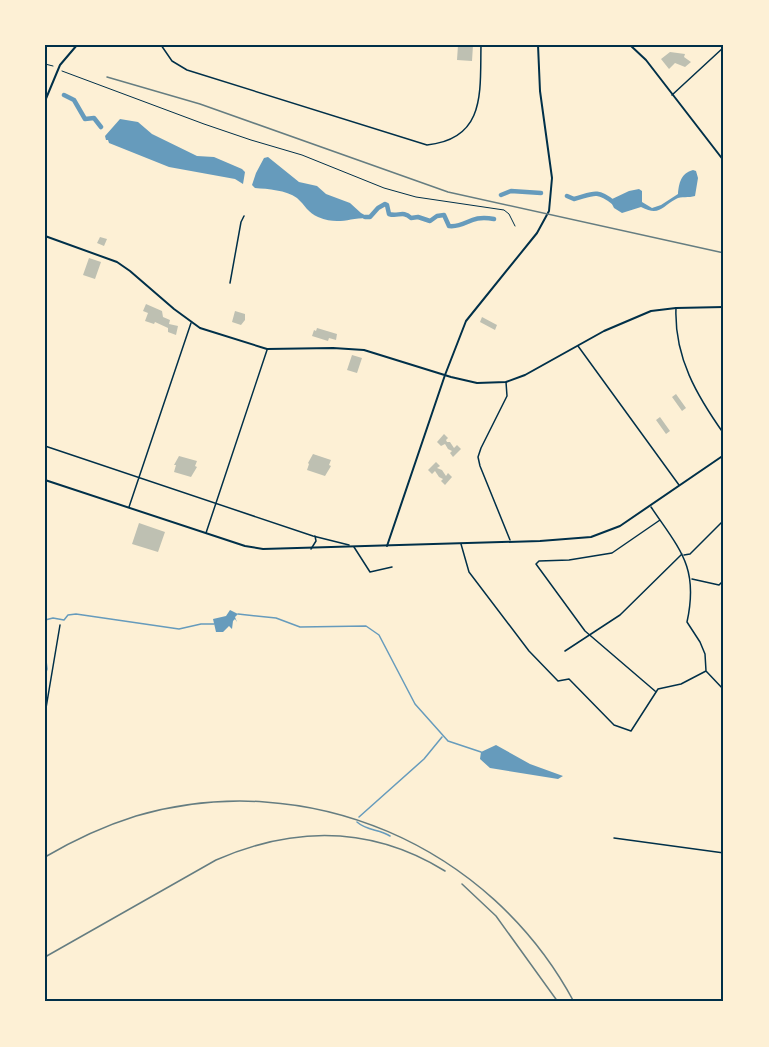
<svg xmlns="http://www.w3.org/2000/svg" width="769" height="1047" viewBox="0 0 769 1047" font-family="'IBM Plex Sans',sans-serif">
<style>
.water{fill:#669bbc}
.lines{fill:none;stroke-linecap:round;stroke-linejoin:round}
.stream{stroke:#669bbc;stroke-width:1.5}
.river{stroke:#669bbc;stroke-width:4.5}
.building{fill:#bec0b2}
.path{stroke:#003049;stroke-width:1}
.minor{stroke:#003049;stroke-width:1.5}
.tertiary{stroke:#003049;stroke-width:2}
.secondary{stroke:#003049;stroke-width:2}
.rail{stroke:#657d81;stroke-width:1.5}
.neatline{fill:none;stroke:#003049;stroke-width:2}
</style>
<rect width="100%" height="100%" fill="#fdf0d5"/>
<!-- water -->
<path class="water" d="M120,119L138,122L152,134L197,156L214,157L242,169L245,172L243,184L235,179L169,167L109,143L108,140H106L105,136Z
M268,157L299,182L317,186L326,194L350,203L361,213L370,218C349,217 340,226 318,217C308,213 305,205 297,198C286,190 268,189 255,188L252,185L256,173L264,158Z
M693,170L696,171L698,178L695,196C689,198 681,196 676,199C662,206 660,217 641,207L622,213L614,208L610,200L629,191L639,189L642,191V202L652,208L661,205L678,194C679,183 681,173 693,170Z
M230,610L238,614L235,617L237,622L235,619L233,621L232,629L229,626L223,632H216L213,619L226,616Z
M496,745L530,764L563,776L558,779L490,768L480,759L481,752Z"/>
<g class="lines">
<!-- stream -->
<path class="stream" d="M238,614L276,618L300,627L366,626L379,635L415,704L448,741L481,752
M45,620L53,618L64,620L68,615L76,614L179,629L201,624H214
M45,652L47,669L45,675
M359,817L424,759L442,737
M357,822C367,831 379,829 390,836"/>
<!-- river -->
<path class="river" d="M64,95L74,100L85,119L94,118L101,127
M501,195L511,191L541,193
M567,196L574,199C593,194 596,189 613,202
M365,217H370L378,208L385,204L387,205L389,214C398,217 403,210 411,218L418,217L430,221L437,216L444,215L449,226C467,228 469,214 494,219"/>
</g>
<!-- building -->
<path class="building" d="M458,45H473L472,61L457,60Z
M670,52L685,54L684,57L691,62L685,67L675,63L669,69L661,59Z
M100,237L107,239L104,246L97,243Z
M89,258L101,262L95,279L83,275Z
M146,304L162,311L163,317L170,320L169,324L178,326L176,335L168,332V328L155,322L154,324L145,321L148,313L143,311Z
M235,311L245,314V320L241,325L232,322Z
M482,317L497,325L495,330L480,322Z
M317,328L337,334L336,340L329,338L328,341L312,336L314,330L316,331Z
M352,355L362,358L357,373L347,370Z
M676,394L686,408L682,411L672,397Z
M660,417L670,431L666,434L656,420Z
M444,434L448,438L446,440L447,442H450L454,448L457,445L461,449L453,457L450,453L452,451L448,449L445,444L441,446L437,442Z
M313,454L331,460L329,465L331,466L325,476L307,470L309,464L308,463Z
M179,456L197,461L195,466L197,467L191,477L174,472L176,465H174Z
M436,462L440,466L437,468L442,470L446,476L448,473L452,477L445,485L441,481L443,479L439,477L435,471L432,474L428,470Z
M139,523L165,532L158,552L132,544Z"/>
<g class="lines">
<!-- path -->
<path class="path" d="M45,64L53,66
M62,71L204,124L251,140L302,155L384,188L416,197L504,210L509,214L515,226"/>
<!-- minor -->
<path class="minor" d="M161,45L172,61L187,70L427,145C486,139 480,92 481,45
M672,95L724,47
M230,283L241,222L244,216
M676,308C674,357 697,396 724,434
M578,346L679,485
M506,382L507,396L481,448L478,457L480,466L510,540
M45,446L313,536L349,545
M129,507L191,323
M651,507C680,550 699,567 687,622L700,642L705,654L706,671L724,690
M206,533L267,350
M461,544L469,572L529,651L558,681L569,679L614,725L631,731L658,689L681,684L706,671
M354,547L370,572L392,567
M311,549L316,541L315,536
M684,555L690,554L724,520
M692,579L719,585L724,580
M565,651L620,615L682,554
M655,691L585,631L536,564L539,561L569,560L612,553L660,520
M45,714L60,625
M614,838L724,853"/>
<!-- tertiary -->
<path class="tertiary" d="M630,45L646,60L724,161
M45,101L60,65L77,45
M45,236L117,262L130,271L174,309L200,328L267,349L333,348L364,350L451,377L477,383L506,382L525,375L604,331L651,311L676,308L724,307
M387,546L445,375L466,321L537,233L549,211L552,178L540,91L538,45"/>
<!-- secondary -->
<path class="secondary" d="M45,480L245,546L263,549L540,541L591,537L620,526L724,455"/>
<!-- rail -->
<path class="rail" d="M107,77L200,104L448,192L724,253
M45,857C74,840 104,826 136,816C307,766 490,845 574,1002
M462,884L496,916L558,1002
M45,957L216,860C294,826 372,826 445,871"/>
</g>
<!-- border -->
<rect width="769" height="1047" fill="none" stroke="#fdf0d5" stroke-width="93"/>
<rect x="46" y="46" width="676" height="954" class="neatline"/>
</svg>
